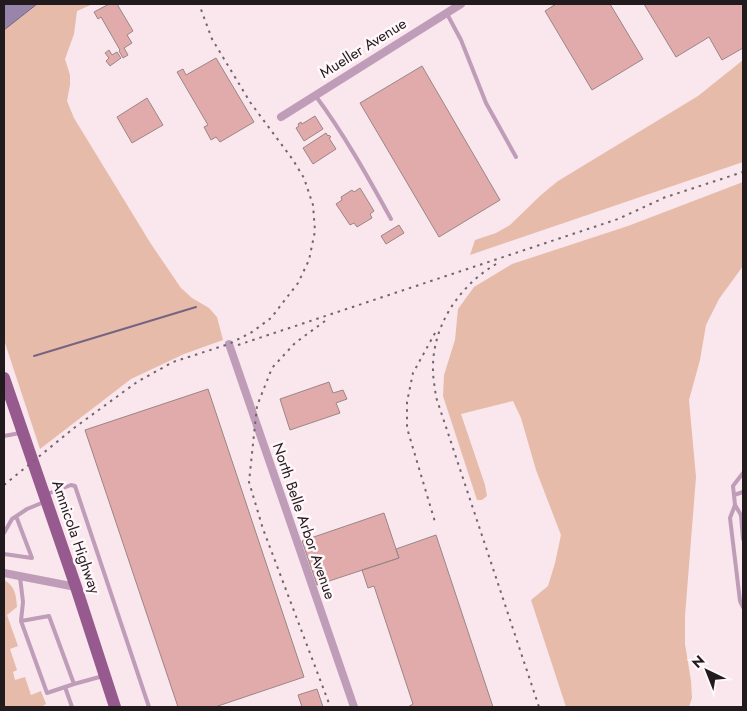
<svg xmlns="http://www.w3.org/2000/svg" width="747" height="711" viewBox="0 0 747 711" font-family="Jost,sans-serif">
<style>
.green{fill:#e6bbaa}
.water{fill:#9984ac;stroke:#756481}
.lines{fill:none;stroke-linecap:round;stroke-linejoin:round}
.stream{stroke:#756481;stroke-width:2}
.building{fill:#e1abab;stroke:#9a8686}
.service{stroke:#bf9db9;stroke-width:4}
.minor{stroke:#bf9db9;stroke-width:8}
.primary{stroke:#965a8e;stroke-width:12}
.rail{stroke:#706568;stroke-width:2;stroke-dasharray:2.5 5;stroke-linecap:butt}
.labels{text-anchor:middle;stroke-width:5;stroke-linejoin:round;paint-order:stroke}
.street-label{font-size:15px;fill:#221b1d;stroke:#fff7f9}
</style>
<rect width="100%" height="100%" fill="#fae6ed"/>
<!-- green -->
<path class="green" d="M37,4H93L77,11L74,34L65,59L70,75V85L67,101L74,118L151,244L181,288L192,298L209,308L217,317L223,340L184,354L131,379L40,449L4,340V30Z
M743,60V162L470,255L475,240L496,233L510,225L541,195L558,181L698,96Z
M743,182V266L719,299L706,325L700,360L689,400L696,477L685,616V644L691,681L692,698L689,707H566L531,600L548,586L555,563L561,535L536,470L521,418L513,401L461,414L485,485L487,496L482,500H477L443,396L444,375L455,340L458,309L474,287L512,264L628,226Z
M4,580C15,586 16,594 17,607L7,615L18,646L10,649L17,670L13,672L15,680L25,677L31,695L41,691L46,704L41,707H4Z"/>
<!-- water -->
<path class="water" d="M4,4H37L4,30Z"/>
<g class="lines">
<!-- stream -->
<path class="stream" d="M34,356L196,307"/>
</g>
<!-- building -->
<path class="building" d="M109,4H117L133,31L127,35L132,43L124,48L128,55L123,58L119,51L120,50L101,17L98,19L94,12Z
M556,4H610L643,59L592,90L545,11Z
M644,4H743V48L722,60L709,37L676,57Z
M109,50L112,55L117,52L121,58L110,66L106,61L109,58L105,53Z
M216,58L254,122L220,142L216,137L211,140L204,127L208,125L177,72L183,69L186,75Z
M422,66L500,200L439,237L360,103Z
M147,98L163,125L132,143L117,117Z
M315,116L323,129L304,141L296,128L299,126L298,124L301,122L302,124Z
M326,133L328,136L329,135L331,137L329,138L336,149L313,164L303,148Z
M360,188L374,211L370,214L372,218L357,227L354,223L350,225L336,204L342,200L341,197L352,190L354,192Z
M399,225L404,233L386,244L381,236Z
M329,382L333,393L343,390L347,399L336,403L340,413L290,430L280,399Z
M208,389L304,677L215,707H178L85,430Z
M384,513L399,558L317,585L302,541Z
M436,535L493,707H408L413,704L374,586L368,588L362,570L399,558L396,549Z
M317,689L323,707H302L298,695Z"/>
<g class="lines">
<!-- service -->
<path class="service" d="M446,12L461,40L486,103L516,157
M315,95C344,134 368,177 391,219
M4,436L20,433
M743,473L733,486L735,505L741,515L743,539
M47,494L71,485L75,486L149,707
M734,495L743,492
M735,505L730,518L740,601L743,607
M4,533L12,519L27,509L44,502
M4,554L32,558L16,516
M20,577L23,602L21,621L49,616L74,684L47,693L21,621
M74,684L103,676
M65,687L72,707"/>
<!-- minor -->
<path class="minor" d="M281,117L461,4
M229,344L354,707
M4,573L76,587"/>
<!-- primary -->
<path class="primary" d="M4,378L76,587L115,707"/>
<!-- rail -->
<path class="rail" d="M663,198L743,172
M496,264C459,286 432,326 433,370C433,379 435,388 436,397L539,707
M325,321L295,343L272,368L257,406L249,482L263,529L330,706
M435,333L413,373L407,402V428L435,522
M238,345L618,219L668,196
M4,485L74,428L137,382L173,362L229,344L252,332L271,318L298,283L309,260L315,231L313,205L304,178L293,160L250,102L212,39L199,4"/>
</g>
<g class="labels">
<!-- street labels -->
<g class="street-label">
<text transform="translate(363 48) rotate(-32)" y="5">Mueller Avenue</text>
<text transform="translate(304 521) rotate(71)" y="5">North Belle Arbor Avenue</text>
<text transform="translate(76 537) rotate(71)" y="5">Amnicola Highway</text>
</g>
</g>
<!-- border -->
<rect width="747" height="711" fill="none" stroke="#221b1d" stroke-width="10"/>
<!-- north arrow -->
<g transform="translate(707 671) rotate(317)" stroke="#fff7f9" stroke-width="4" paint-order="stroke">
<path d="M0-4L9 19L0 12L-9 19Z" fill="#221b1d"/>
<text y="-8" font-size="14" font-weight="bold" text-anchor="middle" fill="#221b1d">N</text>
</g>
</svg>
